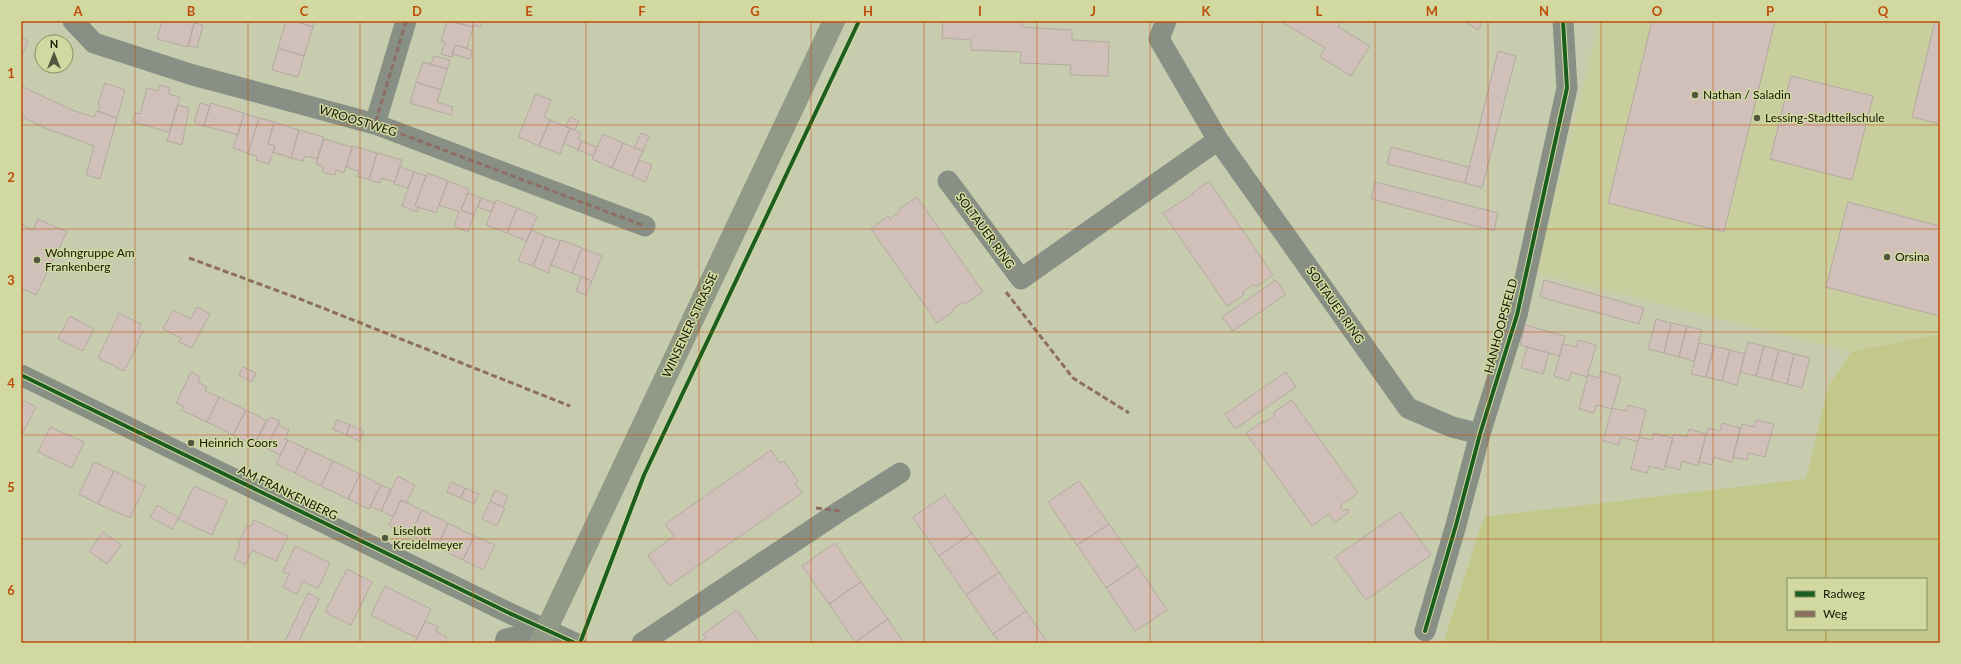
<svg xmlns="http://www.w3.org/2000/svg" width="1961" height="664" viewBox="0 0 1961 664" font-family="Lato,sans-serif">
<style>
.built{fill:#c8ce9e}
.green{fill:#c1c889;fill-rule:evenodd}
.building{fill:#d1c0ba;stroke:#b3aaa1}
.lines{fill:none;stroke-linecap:round;stroke-linejoin:round}
.minor{stroke:#889085;stroke-width:21}
.major{stroke:#919987;stroke-width:22}
.quiet{stroke:#8d6e63;stroke-width:3;stroke-dasharray:6 3;stroke-linecap:butt}
.cycleway-casing{stroke:#d1d9a1;stroke-width:6}
.cycleway{stroke:#1b5e20;stroke-width:4}
.grid{fill:none;stroke:#be4c0a;stroke-width:1;stroke-opacity:0.55}
.poi-dot{fill:#54573f;stroke:#d1d9a1;stroke-width:1.5}
.labels{text-anchor:middle;stroke-width:3;stroke-linejoin:round;paint-order:stroke}
.poi-label{font-size:12px;fill:#161803;stroke:#d1d9a1;text-anchor:start}
.street-label{font-size:12px;fill:#161803;stroke:#d1d9a1}
.neatline{fill:none;stroke:#be4c0a;stroke-width:1.5}
.grid-label{font-size:13px;text-anchor:middle;font-weight:bold;fill:#be4c0a}
</style>
<rect width="100%" height="100%" fill="#c8ccae"/>
<!-- built -->
<path class="built" d="M1599,21H1940V334L1851,352L1536,272Z"/>
<!-- green -->
<path class="green" d="M1940,334V643H1443L1484,517L1806,479L1829,385L1851,352ZM1788,579H1926V629H1788Z"/>
<!-- building -->
<path class="building" d="M162,21H195L188,47L157,39Z
M286,21H294L313,27L304,56L278,48Z
M294,21H314L313,27Z
M447,21L473,27L467,48L455,45L452,57L441,54L445,42L441,41Z
M452,21H483L481,27L474,25L473,27Z
M943,21H1022V27L1072,30V40L1109,42L1108,76L1070,75L1071,65L1020,63L1021,52L971,50V40L942,38Z
M1280,21H1342L1338,27L1370,46L1351,76L1320,57L1325,48Z
M1464,21H1483L1478,30Z
M1652,21H1775L1724,232L1608,203Z
M1935,21H1940V124L1912,117Z
M194,23L203,25L197,48L188,45Z
M21,38L28,41L21,57Z
M455,45L472,50L470,59L452,54Z
M278,48L304,56L298,77L272,70Z
M1498,51L1516,56L1482,188L1465,183Z
M434,56L450,60L447,69L431,64Z
M423,62L447,69L441,90L416,82Z
M1791,76L1873,96L1852,180L1770,159Z
M416,82L441,90L437,102L453,107L451,115L410,103Z
M105,83L125,90L117,118L98,111L100,105L98,104Z
M160,85L170,88L168,94L180,97L169,132L132,122L135,113L140,114L147,88L158,91Z
M21,86L72,110L94,117L97,111L117,118L100,179L86,175L94,146L45,128L21,116Z
M536,94L551,100L544,117L550,120L539,146L518,137Z
M200,103L210,106L204,126L194,122Z
M211,103L244,113L238,135L204,126Z
M178,105L189,108L182,145L167,141Z
M244,114L259,118L248,153L233,148Z
M570,117L579,121L575,130L566,127Z
M259,118L274,122L268,144L275,146L269,164L256,160L257,156L248,154Z
M550,120L570,128L560,154L539,146Z
M274,122L299,130L291,158L273,152L275,146L268,144Z
M570,128L581,133L578,139L582,141L578,150L564,143Z
M299,130L324,137L317,159L305,156L303,161L291,158Z
M641,133L649,136L643,151L634,148Z
M603,134L623,143L612,168L592,159Z
M324,139L352,147L344,173L336,170L335,175L322,172L324,167L316,164Z
M582,141L597,147L593,156L578,150Z
M623,143L643,151L632,176L612,168Z
M353,146L377,153L369,180L357,176L359,171L346,167Z
M1391,147L1469,167L1465,183L1387,164Z
M377,153L402,160L395,182L381,178L380,183L369,180Z
M639,160L652,165L645,182L632,176Z
M400,167L414,172L408,188L394,184Z
M414,172L426,176L415,206L419,207L417,212L402,206Z
M427,173L448,181L436,213L415,206Z
M448,181L469,189L461,210L474,215L468,232L454,226L459,212L439,205Z
M1209,181L1273,275L1256,287L1254,284L1243,292L1244,295L1227,306L1163,213L1193,194L1192,193Z
M1375,182L1498,213L1494,231L1371,199Z
M468,193L481,198L474,215L461,210Z
M917,197L983,292L965,304L964,302L953,309L954,311L937,323L871,229L888,216L890,219L900,211L899,209Z
M481,198L495,203L491,212L478,207Z
M496,200L517,208L507,233L486,225Z
M1848,202L1940,226V316L1826,287Z
M517,208L537,216L527,241L507,233Z
M38,219L67,232L36,295L21,288V224L33,230Z
M531,230L545,236L533,266L518,261Z
M545,236L560,241L548,273L533,266Z
M561,240L582,248L572,273L551,265Z
M582,248L602,256L592,281L572,273Z
M581,277L592,281L586,295L576,291Z
M1276,280L1286,294L1233,331L1222,317Z
M1544,280L1644,308L1639,324L1540,297Z
M197,307L210,314L192,348L179,342L181,338L163,329L173,310L191,319Z
M119,313L141,324L139,329L144,331L137,341L139,342L124,371L98,358Z
M70,316L94,329L83,351L58,339Z
M1656,319L1671,323L1664,353L1648,349Z
M1671,323L1687,326L1679,357L1664,353Z
M1525,325L1565,336L1559,356L1520,345Z
M1687,326L1702,330L1694,361L1679,357Z
M1578,340L1596,345L1587,377L1571,372L1569,381L1554,376L1563,344L1576,347Z
M1748,342L1764,346L1756,376L1740,372Z
M1699,343L1714,346L1706,377L1691,374Z
M1714,346L1730,350L1722,381L1706,377Z
M1764,346L1779,350L1771,380L1756,376Z
M1527,347L1549,353L1543,374L1521,368Z
M1730,350L1745,354L1737,385L1722,381Z
M1779,350L1794,354L1787,384L1771,380Z
M1794,354L1810,358L1802,388L1787,384Z
M243,367L256,373L252,382L239,375Z
M1601,371L1621,377L1612,409L1596,405L1594,413L1579,409L1588,375L1599,378Z
M191,372L200,377L198,382L207,387L205,391L219,397L207,422L181,410L183,406L176,403Z
M1286,372L1296,387L1235,429L1225,414Z
M219,397L246,410L233,435L207,422Z
M21,399L36,407L21,436Z
M1292,400L1358,493L1340,506L1343,511L1347,509L1349,512L1334,523L1329,514L1312,526L1246,433L1263,421L1264,423L1275,415L1273,413Z
M1628,405L1646,410L1638,442L1621,437L1619,445L1603,441L1612,408L1626,411Z
M246,410L266,420L254,445L233,435Z
M270,417L280,421L266,448L255,443Z
M337,420L350,425L346,435L333,429Z
M1756,420L1774,424L1765,457L1749,453L1747,460L1733,457L1742,424L1754,427Z
M1722,423L1740,428L1732,462L1714,457L1712,465L1699,462L1708,428L1720,431Z
M278,425L289,430L285,439L288,440L280,455L266,448Z
M350,425L364,431L360,441L346,435Z
M50,427L84,442L72,468L38,452Z
M1689,429L1706,434L1698,466L1682,461L1680,470L1665,466L1674,434L1687,437Z
M1654,433L1673,438L1664,470L1649,466L1647,473L1631,469L1639,437L1652,440Z
M288,440L307,449L295,473L276,464Z
M307,449L333,461L321,486L295,473Z
M771,450L780,463L784,461L798,481L795,483L802,493L669,586L648,555L674,536L665,524Z
M333,461L360,474L348,499L321,486Z
M94,462L114,471L98,504L79,494Z
M114,471L145,486L130,518L98,504Z
M360,474L381,485L369,509L348,499Z
M398,476L415,485L406,503L401,500L393,517L381,511Z
M1079,481L1109,524L1077,545L1048,502Z
M451,482L465,488L461,498L447,492Z
M381,485L391,489L381,511L370,506Z
M194,486L227,501L212,535L178,519Z
M465,488L479,494L474,504L461,498Z
M495,490L508,496L503,507L490,501Z
M945,495L972,533L939,556L913,517Z
M401,500L422,510L410,535L389,525Z
M490,501L505,508L497,526L482,519Z
M157,505L179,518L172,529L150,517Z
M422,510L448,523L437,547L410,535Z
M1400,512L1431,555L1366,600L1335,557Z
M254,520L288,536L276,561L252,550L245,565L234,559L240,545L238,544L247,525L251,527Z
M448,523L474,536L463,560L437,547Z
M1109,524L1138,566L1106,588L1077,545Z
M103,532L121,545L107,564L89,551Z
M972,533L999,572L966,595L939,556Z
M474,536L495,545L483,570L463,560Z
M835,543L861,582L829,604L802,566Z
M295,546L330,563L318,589L303,581L297,594L283,587L289,574L283,572Z
M1138,566L1167,610L1135,631L1106,588Z
M347,569L372,582L351,625L325,612Z
M999,572L1026,611L993,634L966,595Z
M861,582L888,619L855,642L829,604Z
M385,586L431,609L417,638L371,615Z
M308,593L319,599L298,643H284Z
M737,610L760,643H702L701,641L706,638L703,634Z
M1026,611L1048,643H1000L993,634Z
M888,619L904,643H856L855,642Z
M426,621L438,627L436,631L447,637L444,643H414Z"/>
<g class="lines">
<!-- minor -->
<path class="minor" d="M73,21L94,43L193,75L375,124L645,226
M1166,21L1159,39L1218,140L1408,408L1452,427L1480,434
M375,124L406,21
M948,181L1021,279L1218,140
M21,375L507,612L575,643
M1425,631L1456,525L1480,434L1517,315L1567,88L1563,21
M505,643L506,639L546,630
M642,643L840,511L900,473"/>
<!-- major -->
<path class="major" d="M540,643L834,21"/>
<!-- quiet -->
<path class="quiet" d="M406,21L375,124L645,226
M189,258L300,299L570,406
M1006,292L1073,378L1129,413
M816,508L840,511"/>
<defs>
<path id="cycleway" d="M21,375L507,612L575,643
M1425,631L1456,525L1480,434L1517,315L1567,88L1563,21
M580,643L644,475L859,21"/>
</defs>
<!-- cycleway casing -->
<use href="#cycleway" class="cycleway-casing"/>
<!-- cycleway -->
<use href="#cycleway" class="cycleway"/>
</g>
<!-- grid -->
<path class="grid" d="M135,21V643M248,21V643M360,21V643M473,21V643M586,21V643M699,21V643M811,21V643M924,21V643M1037,21V643M1150,21V643M1262,21V643M1375,21V643M1488,21V643M1601,21V643M1713,21V643M1826,21V579M21,125H1940M21,229H1940M21,332H1940M21,435H1940M21,539H1940M1826,629V643"/>
<!-- markers -->
<g class="poi-dot">
<circle cx="1695" cy="95" r="4"/>
<circle cx="1757" cy="118" r="4"/>
<circle cx="1887" cy="257" r="4"/>
<circle cx="37" cy="260" r="4"/>
<circle cx="191" cy="443" r="4"/>
<circle cx="385" cy="538" r="4"/>
</g>
<g class="labels">
<!-- poi labels -->
<g class="poi-label">
<text x="1703" y="99">Nathan / Saladin</text>
<text x="1765" y="122">Lessing-Stadtteilschule</text>
<text x="45" y="257">Wohngruppe Am<tspan x="45" dy="14">Frankenberg</tspan></text>
<text x="1895" y="261">Orsina</text>
<text x="199" y="447">Heinrich Coors</text>
<text x="393" y="535">Liselott<tspan x="393" dy="14">Kreidelmeyer</tspan></text>
</g>
<!-- street labels -->
<g class="street-label">
<text transform="translate(358 121) rotate(17)" y="4">WROOSTWEG</text>
<text transform="translate(985 231) rotate(54)" y="4">SOLTAUER RING</text>
<text transform="translate(1335 305) rotate(55)" y="4">SOLTAUER RING</text>
<text transform="translate(690 325) rotate(-65)" y="4">WINSENER STRASSE</text>
<text transform="translate(1501 326) rotate(-75)" y="4">HANHOOPSFELD</text>
<text transform="translate(288 493) rotate(26)" y="4">AM FRANKENBERG</text>
</g>
</g>
<!-- border -->
<rect width="1961" height="664" fill="none" stroke="#d1d9a1" stroke-width="44"/>
<!-- legend -->
<rect x="1787" y="578" width="140" height="52" fill="#d1d9a1" stroke="#868c62"/>
<rect x="1795" y="591" width="20" height="6" fill="#1b5e20" stroke="#868c62"/>
<text x="1823" y="598" font-size="12" fill="#161803">Radweg</text>
<rect x="1795" y="611" width="20" height="6" fill="#8d6e63" stroke="#868c62"/>
<text x="1823" y="618" font-size="12" fill="#161803">Weg</text>
<!-- north arrow -->
<g transform="translate(54 54)"><circle r="19" fill="#d1d9a1" stroke="#868c62"/>
<path d="M0-3L7 15L0 10L-7 15Z" fill="#54573f"/>
<text y="-6" font-size="11" font-weight="bold" text-anchor="middle" fill="#161803">N</text>
</g>
<rect x="22" y="22" width="1917" height="620" class="neatline"/>
<g class="grid-label">
<text x="78" y="16">A</text>
<text x="191" y="16">B</text>
<text x="304" y="16">C</text>
<text x="417" y="16">D</text>
<text x="529" y="16">E</text>
<text x="642" y="16">F</text>
<text x="755" y="16">G</text>
<text x="868" y="16">H</text>
<text x="980" y="16">I</text>
<text x="1093" y="16">J</text>
<text x="1206" y="16">K</text>
<text x="1319" y="16">L</text>
<text x="1432" y="16">M</text>
<text x="1544" y="16">N</text>
<text x="1657" y="16">O</text>
<text x="1770" y="16">P</text>
<text x="1883" y="16">Q</text>
<text x="11" y="78">1</text>
<text x="11" y="182">2</text>
<text x="11" y="285">3</text>
<text x="11" y="388">4</text>
<text x="11" y="492">5</text>
<text x="11" y="595">6</text>
</g>
</svg>
